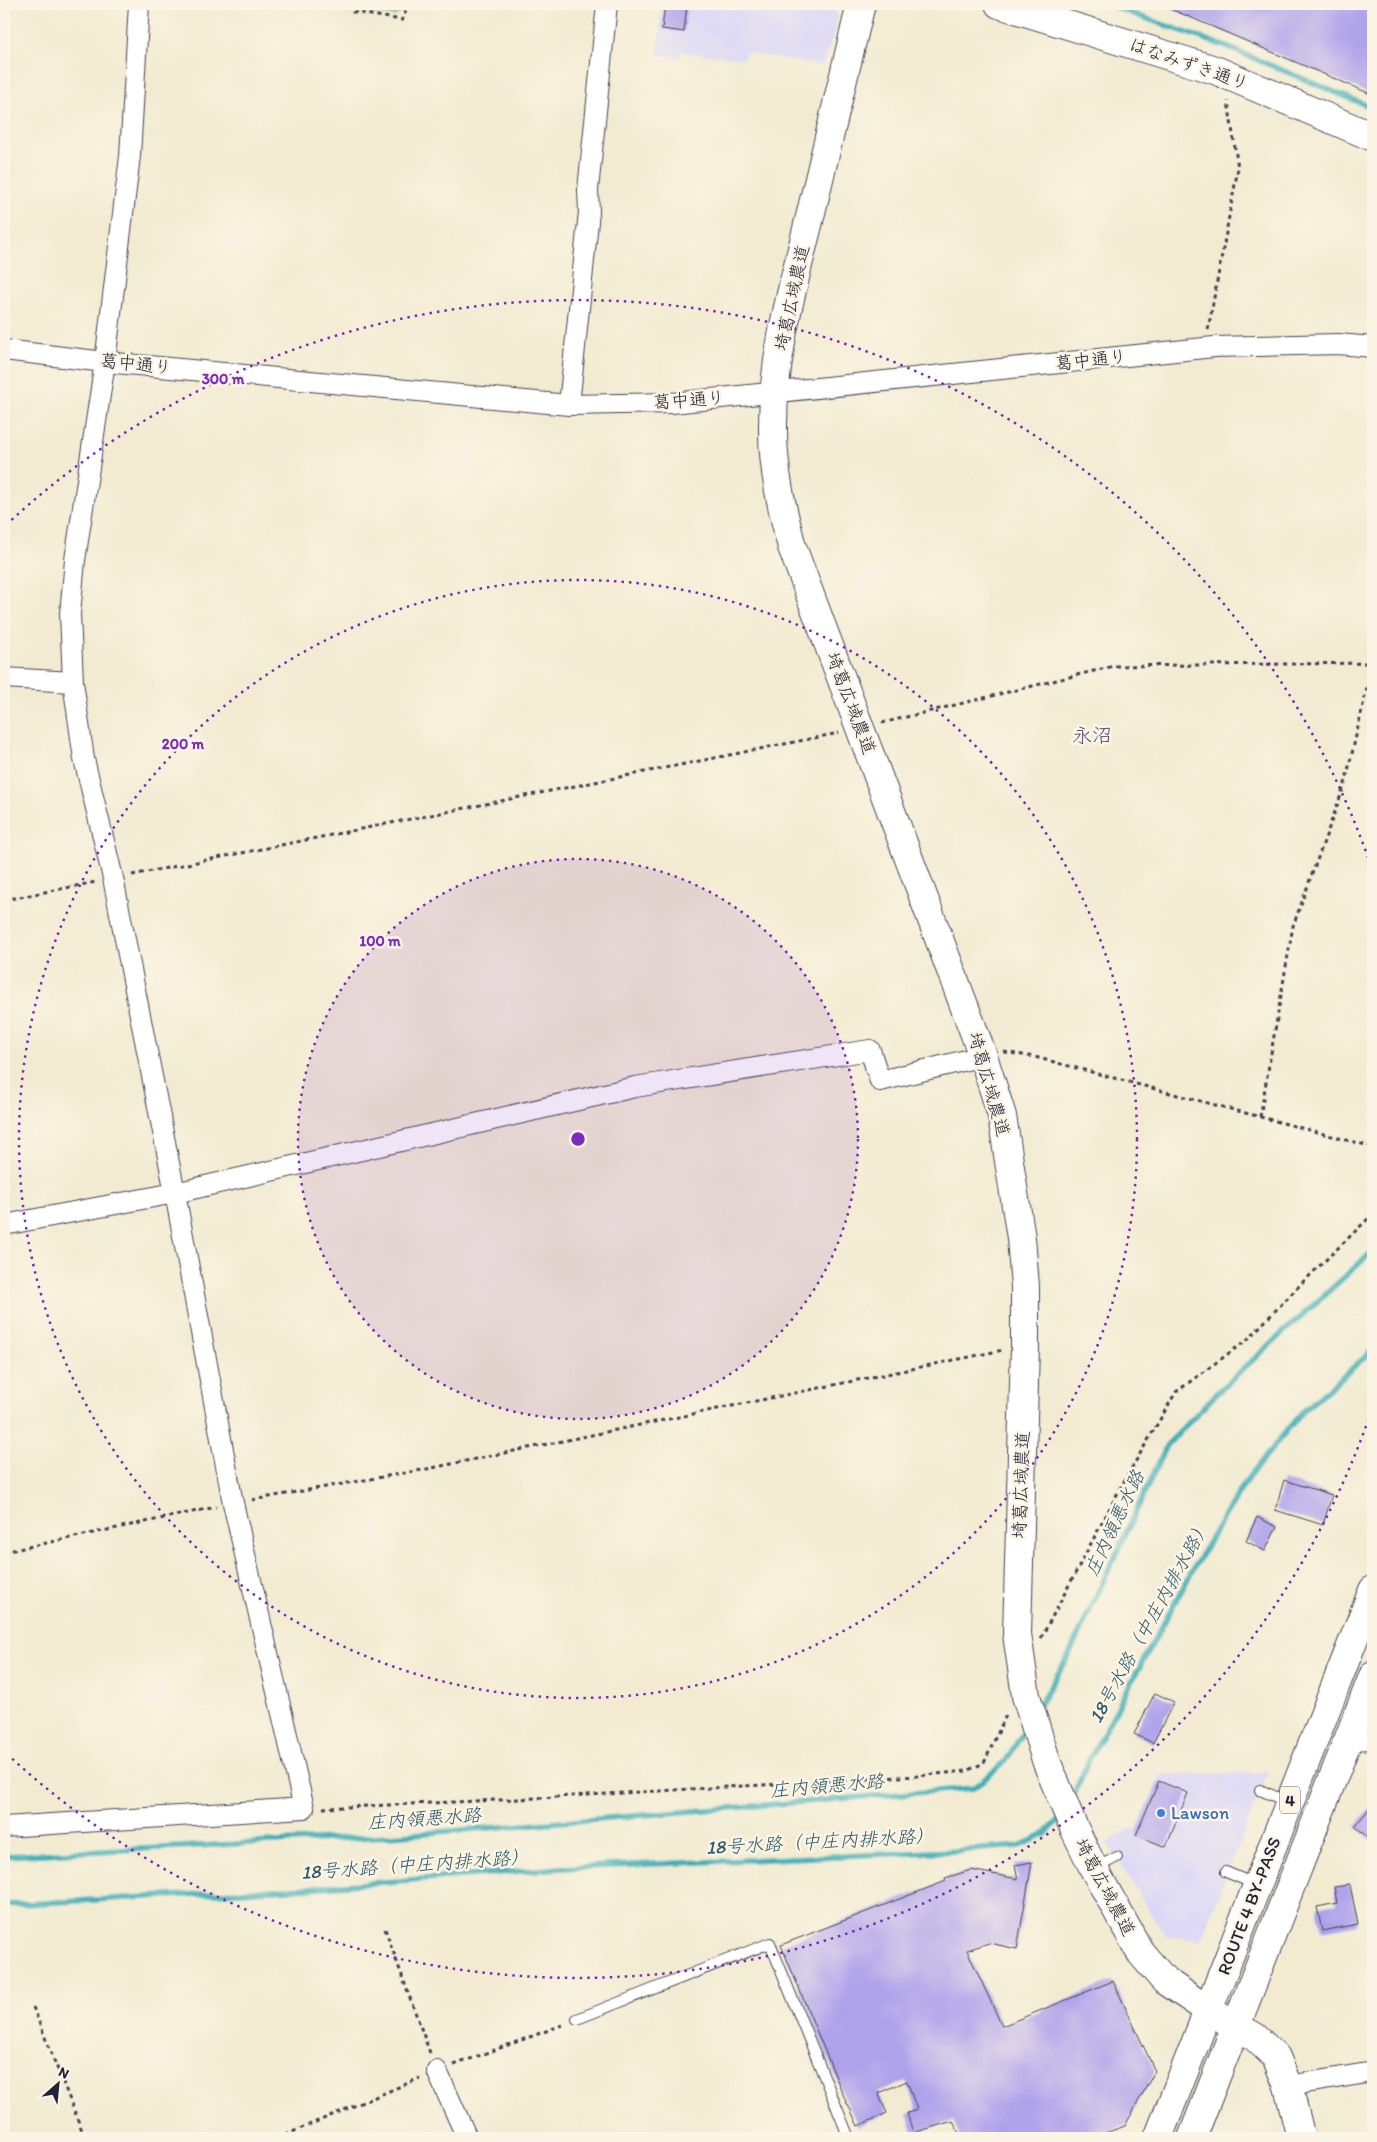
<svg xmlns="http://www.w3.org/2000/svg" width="1377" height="2142" viewBox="0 0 1377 2142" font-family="Itim,'Klee One',sans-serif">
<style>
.built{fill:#d9d6f7}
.green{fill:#9cda8f;stroke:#5f7e65}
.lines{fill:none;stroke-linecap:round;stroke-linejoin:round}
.stream{stroke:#3fafb8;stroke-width:5.5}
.building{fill:#aea2eb}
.lane-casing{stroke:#414052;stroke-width:12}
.street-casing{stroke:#414052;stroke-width:22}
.secondary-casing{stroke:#414052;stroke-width:30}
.highway-casing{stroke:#414052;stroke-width:30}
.path{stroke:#414052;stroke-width:3;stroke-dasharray:4 4;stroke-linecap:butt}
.lane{stroke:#fff;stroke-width:10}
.street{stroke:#fff;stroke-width:20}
.secondary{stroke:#fff;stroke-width:28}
.highway{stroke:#fff;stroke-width:28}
.ring{fill:none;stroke:#7b2cbf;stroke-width:2.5;stroke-dasharray:2.5 5}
.shop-dot{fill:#3f7fe0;stroke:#fcf5e5;stroke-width:2}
.labels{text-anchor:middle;stroke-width:5;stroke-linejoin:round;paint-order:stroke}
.shield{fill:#fcf5e5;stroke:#63616e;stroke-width:1}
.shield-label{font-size:16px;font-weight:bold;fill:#22223b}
.street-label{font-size:18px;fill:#22223b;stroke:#fcf5e5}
.shop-label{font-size:18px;fill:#366cbe;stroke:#fcf5e5;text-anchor:start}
.water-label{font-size:19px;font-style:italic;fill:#2e5a6d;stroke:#fcf5e5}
.quarter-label{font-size:20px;fill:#534f79;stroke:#fcf5e5}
.centre{fill:#7b2cbf;stroke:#fcf5e5;stroke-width:2.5}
.ring-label{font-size:15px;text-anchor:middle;font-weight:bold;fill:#7b2cbf;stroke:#fcf5e5;stroke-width:5;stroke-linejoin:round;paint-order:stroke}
</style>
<rect width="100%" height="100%" fill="#fcf5e5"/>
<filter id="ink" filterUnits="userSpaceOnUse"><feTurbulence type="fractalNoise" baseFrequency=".02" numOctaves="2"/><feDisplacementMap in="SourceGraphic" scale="10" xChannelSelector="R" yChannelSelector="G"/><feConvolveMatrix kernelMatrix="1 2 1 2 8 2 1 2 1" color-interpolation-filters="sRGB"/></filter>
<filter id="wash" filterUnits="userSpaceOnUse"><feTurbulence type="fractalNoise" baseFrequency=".0096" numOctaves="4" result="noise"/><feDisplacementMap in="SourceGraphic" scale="20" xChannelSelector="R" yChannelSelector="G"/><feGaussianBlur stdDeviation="1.12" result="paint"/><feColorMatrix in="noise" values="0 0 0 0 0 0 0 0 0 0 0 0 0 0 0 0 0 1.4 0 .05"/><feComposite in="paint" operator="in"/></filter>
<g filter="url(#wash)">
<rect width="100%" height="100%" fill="#f2ebd2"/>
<!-- built -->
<path class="built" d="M662,4H830L837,12L836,25L825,60L821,66L745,52L744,59L681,52L680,57L658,55Z
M1268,1772L1201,1940L1166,1936L1106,1843L1130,1828L1136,1830L1161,1775Z"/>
<!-- green -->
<path class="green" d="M362,4H406L404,11L394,16L365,11Z"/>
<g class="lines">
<!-- stream -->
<path class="stream" d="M1105,4L1227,47L1373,108
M1038,1707L1068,1657L1167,1445L1222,1388L1373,1251
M1072,1798L1090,1758L1201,1555L1248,1478L1301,1413L1373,1350
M4,1856L390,1836L974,1788L1006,1761L1026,1727
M4,1905L309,1888L560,1868L956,1851L1019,1846L1044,1835L1062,1817"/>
</g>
<g id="blocks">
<!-- building -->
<path class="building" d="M665,4H687L684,32L662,29Z
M1159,4H1373V95Z
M1284,1480L1332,1495L1323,1525L1275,1510Z
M1257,1517L1277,1527L1265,1551L1246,1541Z
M1155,1693L1174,1702L1153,1743L1134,1734Z
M1159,1781L1188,1793L1166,1847L1136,1835Z
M1373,1804V1842L1355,1826Z
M1032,1862L1017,1949L989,1943L967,1950L1002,2026L1113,1981L1155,2071L1125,2126L1091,2138H961L953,2121L913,2133L907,2113L917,2110L907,2081L878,2093L887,2113L858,2126L848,2104H847L781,1945L946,1881L945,1878L971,1870L1018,1879L1015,1865Z
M1350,1885L1358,1924L1322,1931L1317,1907L1337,1903L1334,1887Z"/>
</g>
</g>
<g filter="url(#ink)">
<use href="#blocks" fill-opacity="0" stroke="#414052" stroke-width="1"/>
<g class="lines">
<defs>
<path id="lane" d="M1260,1790L1288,1802
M1096,1868L1117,1857
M1226,1872L1257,1885
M577,2019L770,1943L849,2138"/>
<path id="street" d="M4,350L105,362L569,405L672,403L1214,347L1338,344L1373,347
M569,405L589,212L588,190L607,4
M4,678L73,682
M4,1225L175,1193L635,1087L870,1050L880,1081L983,1056
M1348,1740L1373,1739
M4,1827L304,1808L233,1503L175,1193L113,878L84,759L73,682L70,614L75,560L105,362L130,156L139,4
M437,2071L467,2138
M1288,2086L1373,2072"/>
<path id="secondary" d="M861,4C843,78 826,151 808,225C791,293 772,361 773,431C773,470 782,509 792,547L983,1056L1002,1116L1021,1238L1025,1286V1347L1017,1634L1026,1696L1047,1763L1074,1828L1094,1869L1140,1952L1165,1981L1208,2010L1255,2037L1276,2057L1288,2086L1301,2138
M999,4L1215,70L1373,137"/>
<path id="highway" d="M1158,2138L1373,1590
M1192,2138L1373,1676"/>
</defs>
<!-- lane casing -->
<use href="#lane" class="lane-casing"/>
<!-- street casing -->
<use href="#street" class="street-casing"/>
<!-- secondary casing -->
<use href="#secondary" class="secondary-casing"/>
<!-- highway casing -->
<use href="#highway" class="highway-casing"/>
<!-- path -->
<path class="path" d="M355,4L353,12L402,20L409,4
M1208,330L1238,168L1228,101
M882,723L1114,666L1373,663
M132,875L839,733
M4,900L96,882
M1004,1052L1035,1057L1373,1147
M1260,1117L1293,926L1345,784L1373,661
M252,1500L427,1469L1003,1350
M4,1552L216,1507
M1041,1638L1123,1483L1176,1392L1247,1340L1301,1284L1373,1214
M323,1808L519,1799L917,1776L966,1771L984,1763L1007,1713
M385,1929L430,2053
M33,2007L85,2138
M454,2065L565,2024
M278,2138L420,2078"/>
<!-- lane -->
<use href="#lane" class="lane"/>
<!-- street -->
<use href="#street" class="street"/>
<!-- secondary -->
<use href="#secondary" class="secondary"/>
<!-- highway -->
<use href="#highway" class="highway"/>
</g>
</g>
<!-- distance rings -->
<circle cx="578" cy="1139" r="280" fill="#7b2cbf" fill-opacity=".12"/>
<g class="ring">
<circle cx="578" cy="1139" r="280"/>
<circle cx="578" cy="1139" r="559"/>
<path d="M1371 1412A839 839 0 0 1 6 1753M6 525A839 839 0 0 1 1371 866"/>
</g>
<!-- markers -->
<circle class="shop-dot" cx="1161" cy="1813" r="5"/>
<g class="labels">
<!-- shield labels -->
<rect class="shield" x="1280" y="1786.5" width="20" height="27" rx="4"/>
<g class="shield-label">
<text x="1290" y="1806">4</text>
</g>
<!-- street labels -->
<g class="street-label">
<text transform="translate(1189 64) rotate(19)" y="6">はなみずき通り</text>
<text transform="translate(792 298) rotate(-78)" y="6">埼葛広域農道</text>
<text transform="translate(1091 360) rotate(-6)" y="6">葛中通り</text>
<text transform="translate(136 364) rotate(6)" y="6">葛中通り</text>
<text transform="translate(689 400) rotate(-4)" y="6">葛中通り</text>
<text transform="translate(851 703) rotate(69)" y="6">埼葛広域農道</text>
<text transform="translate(989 1084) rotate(74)" y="6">埼葛広域農道</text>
<text transform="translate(1021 1485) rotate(-88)" y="6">埼葛広域農道</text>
<text transform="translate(1105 1887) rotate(62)" y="6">埼葛広域農道</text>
<text transform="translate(1249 1906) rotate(-69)" y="6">ROUTE 4 BY-PASS</text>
</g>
<!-- shop labels -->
<g class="shop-label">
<text x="1171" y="1819">Lawson</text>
</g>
<!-- water labels -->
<g class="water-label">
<text transform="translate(1114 1523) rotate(-65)" y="7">庄内領悪水路</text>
<text transform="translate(1149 1621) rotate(-61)" y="7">18号水路（中庄内排水路）</text>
<text transform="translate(827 1785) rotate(-5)" y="7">庄内領悪水路</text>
<text transform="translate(424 1818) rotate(-4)" y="7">庄内領悪水路</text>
<text transform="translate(820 1841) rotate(-3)" y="7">18号水路（中庄内排水路）</text>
<text transform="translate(415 1864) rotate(-4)" y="7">18号水路（中庄内排水路）</text>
</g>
<!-- quarter labels -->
<g class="quarter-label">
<text x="1092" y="742">永沼</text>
</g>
</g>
<circle cx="578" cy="1139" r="8" class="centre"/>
<g class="ring-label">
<text x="223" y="384">300 m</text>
<text x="183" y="749">200 m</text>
<text x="380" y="946">100 m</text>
</g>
<!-- margin -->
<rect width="1377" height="2142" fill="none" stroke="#fcf5e5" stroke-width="20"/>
<!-- north arrow -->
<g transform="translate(58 2084) rotate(27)" stroke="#fcf5e5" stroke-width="4" paint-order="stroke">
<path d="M0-4L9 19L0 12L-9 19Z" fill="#22223b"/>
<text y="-8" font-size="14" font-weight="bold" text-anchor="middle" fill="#22223b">N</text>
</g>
</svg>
